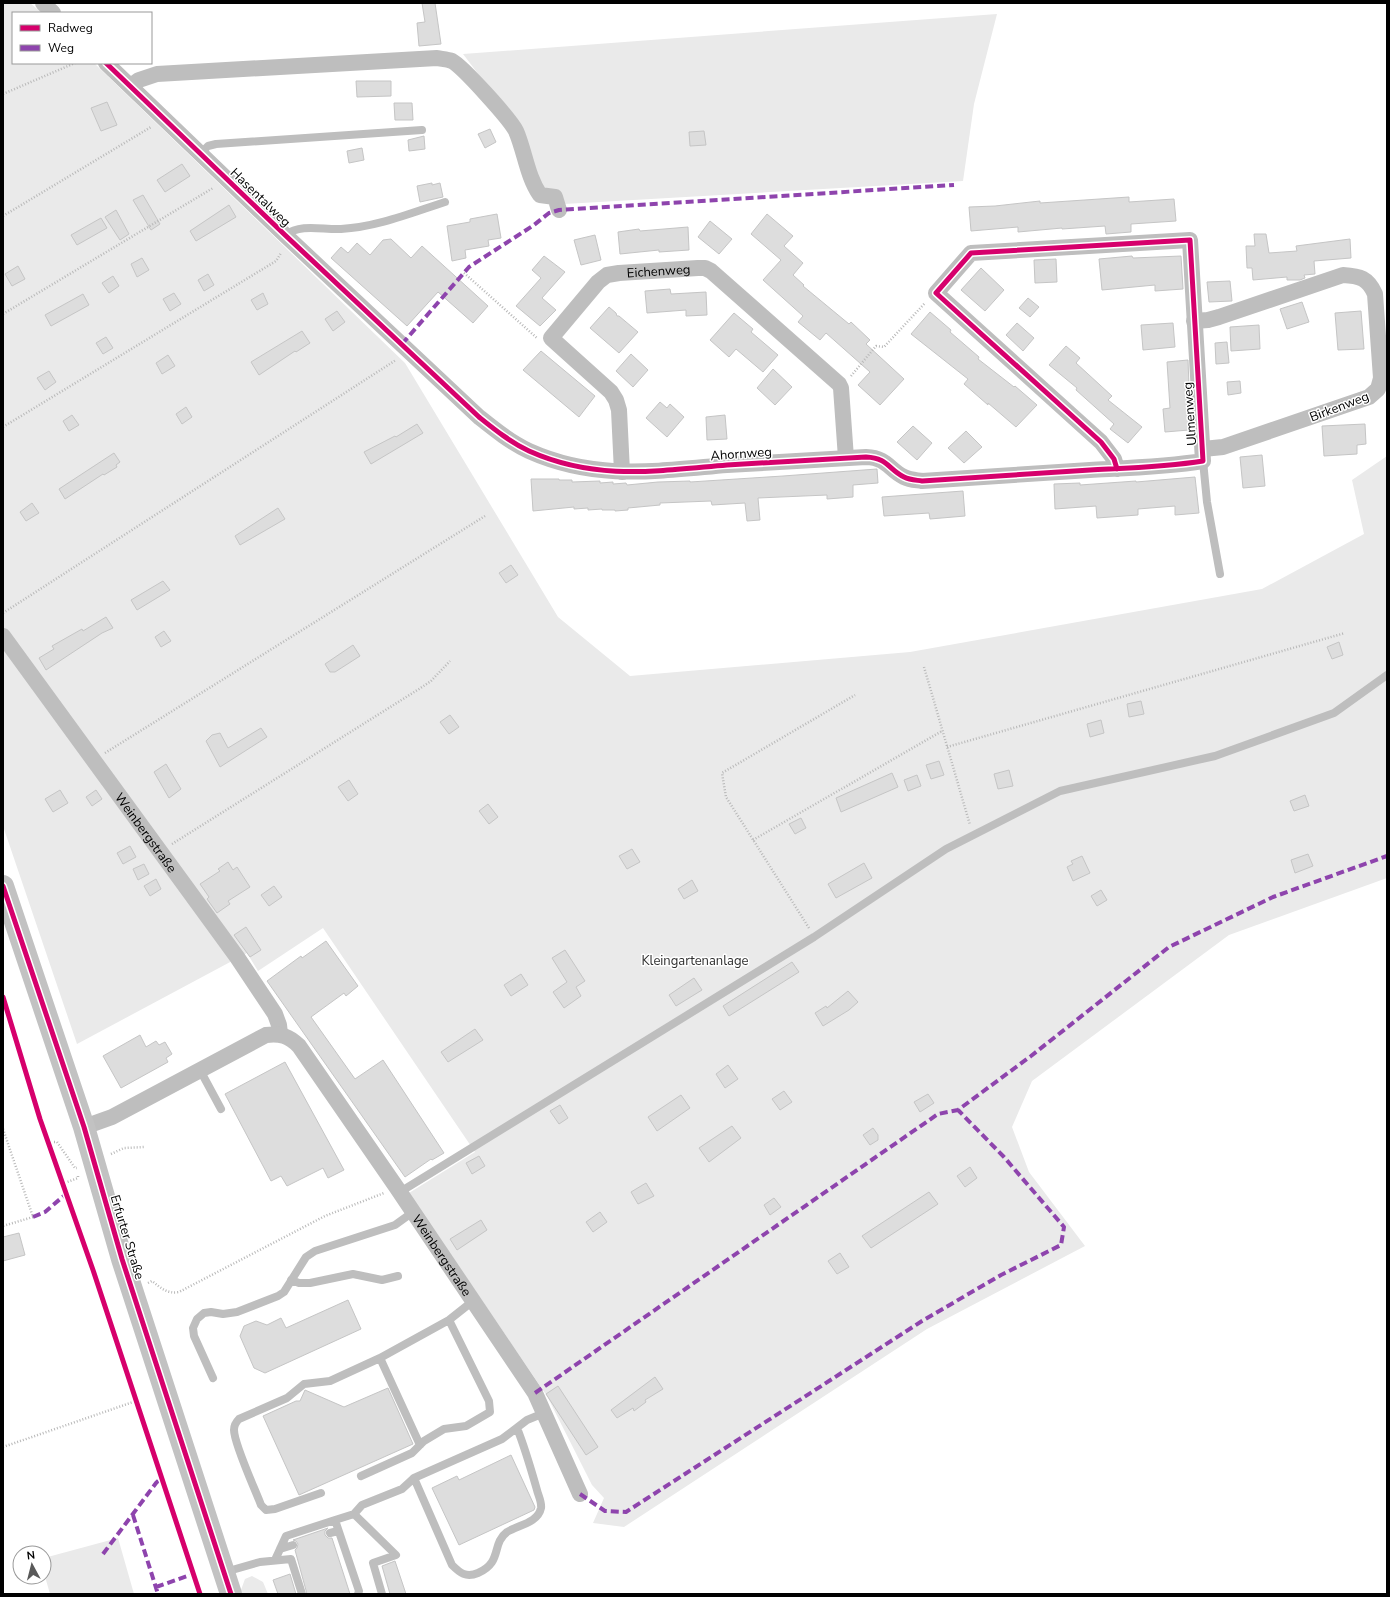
<svg xmlns="http://www.w3.org/2000/svg" width="1390" height="1597" viewBox="0 0 1390 1597" font-family="'Nunito Sans',sans-serif">
<style>
.green{fill:#eaeaea}
.building{fill:#ddd;stroke:#c5c5c5}
.lines{fill:none;stroke-linecap:round;stroke-linejoin:round}
.path{stroke:#b8b8b8;stroke-width:2.5;stroke-dasharray:1 2;stroke-linecap:butt}
.service{stroke:#bebebe;stroke-width:8}
.minor{stroke:#bebebe;stroke-width:16}
.secondary{stroke:#c2c2c2;stroke-width:22}
.quiet{stroke:#8e44ad;stroke-width:4;stroke-dasharray:8 4;stroke-linecap:butt}
.cycleway-casing{stroke:#fff;stroke-width:8}
.cycleway{stroke:#d6006c;stroke-width:5}
.labels{text-anchor:middle;stroke-width:3;stroke-linejoin:round;paint-order:stroke}
.street-label{font-size:13px;fill:#000;stroke:#fff}
.park-label{font-size:13px;fill:#303030;stroke:#fff}
</style>
<rect width="100%" height="100%" fill="#fff"/>
<!-- green -->
<path class="green" d="M3,3H30L42,13H13V63H94L405,363L558,617L630,676L910,652L1262,589L1364,534L1352,480L1387,456V878L1229,935L1032,1081L1012,1127L1029,1172L1085,1246L927,1329L624,1527L593,1523L604,1498L592,1485L547,1396L409,1193L475,1152L323,928L258,971L247,953L77,1044L3,826Z
M997,14L974,104L963,181L564,204L541,188L521,130L463,54Z
M118,1538L134,1594H50L44,1573V1558Z
M252,1576L263,1582L268,1594H242L241,1590L245,1579Z"/>
<!-- building -->
<path class="building" d="M422,3H435L441,44L419,46L417,23L425,22Z
M356,81H391V96L357,97Z
M107,102L117,125L101,131L91,108Z
M394,103H412L413,120H395Z
M490,129L496,142L485,148L478,134Z
M704,131L706,145L690,146L689,132Z
M424,136L425,149L409,151L408,140Z
M362,148L364,160L349,163L347,151Z
M182,164L190,176L165,192L157,180Z
M432,183V185L440,183L443,197L420,202L417,186Z
M143,195L160,224L151,230L133,200Z
M1129,197V202L1174,199L1176,221L1131,224V232L1106,234L1105,226L1062,229V228L1018,232V227L971,231L969,207L995,206L1040,201V203Z
M229,205L236,217L196,241L190,231Z
M116,210L129,234L120,240L105,217Z
M497,214L501,238L488,240L489,246L465,250L466,258L452,261L447,226L470,222V219Z
M767,214L793,236L784,246L803,263L793,275L804,285L803,286L849,324L851,322L870,340L866,344L904,379L880,405L858,385L870,372L826,333L820,340L798,322L803,316L763,280L781,260L751,234Z
M101,218L107,228L77,245L71,235Z
M710,221L732,239L719,254L698,237Z
M688,227L689,250L659,252V250L620,254L618,232L639,229L640,231Z
M1254,234H1266L1269,253L1297,251L1296,246L1350,239L1351,258L1314,261L1315,274L1304,275L1305,278L1300,280H1287V277L1253,280L1252,268H1247L1246,246H1255Z
M595,235L601,260L581,265L574,240Z
M391,239L411,258L422,246L488,306L473,323L438,292L407,326L331,258L341,247L348,253L357,243L370,255L383,240Z
M544,256L565,272L542,298L556,310L540,326L516,306L541,278L532,270Z
M1132,256L1133,258L1181,256L1183,289L1155,291V285L1102,290L1099,259Z
M142,258L149,270L137,277L131,264Z
M1056,259L1057,282L1035,283L1034,260Z
M18,266L25,279L12,286L5,274Z
M981,268L1004,290L985,311L961,290Z
M208,274L214,285L204,291L198,280Z
M113,276L119,286L109,293L102,283Z
M1230,281L1232,301L1209,302L1207,282Z
M670,289L671,294L706,292L707,315L686,316V310L647,313L645,291Z
M174,293L181,304L170,311L163,299Z
M263,293L268,304L257,310L251,300Z
M83,294L89,305L51,326L45,315Z
M1028,298L1039,307L1030,317L1019,308Z
M1302,302L1309,322L1287,329L1280,309Z
M609,307L616,313L617,316H619L638,332L619,353L590,328Z
M337,311L345,322L333,331L325,319Z
M1361,311L1364,349L1338,350L1335,313Z
M930,312L951,330L950,332L979,357L978,359L1014,387L1015,386L1037,405L1016,427L988,403V405L964,384L968,379L911,334Z
M734,313L753,329L751,332L778,355L763,372L736,349L729,357L710,340Z
M1017,323L1034,338L1023,351L1006,335Z
M1173,323L1175,347L1143,350L1141,325Z
M1259,325L1260,349L1231,351L1230,327Z
M302,331L310,343L296,352L295,351L259,375L251,362Z
M106,337L113,348L103,354L96,343Z
M1227,342L1229,363L1216,364L1215,343Z
M1066,346L1080,358L1076,363L1112,396L1108,400L1142,427L1128,443L1110,429L1114,424L1076,390L1077,388L1049,365Z
M541,351L595,396L579,417L523,370Z
M631,354L648,370L633,387L616,371Z
M168,355L175,366L162,374L156,363Z
M1188,360L1189,386H1185L1189,430L1165,432L1163,409L1170,408L1167,362Z
M773,369L792,387L775,405L757,388Z
M49,371L56,382L45,390L37,378Z
M1240,381L1241,393L1228,395L1227,382Z
M660,402L667,408L670,404L684,417L667,437L646,418Z
M186,407L192,417L182,424L176,414Z
M72,415L79,425L69,431L63,421Z
M725,415L727,439L707,440L706,417Z
M417,424L423,433L371,464L364,452L395,436L396,437Z
M1365,424L1366,444L1357,445V454L1324,456L1322,426Z
M913,426L932,443L917,460L897,442Z
M966,431L982,447L964,463L948,448Z
M114,453L120,462L116,465L117,467L104,475L103,474L65,499L59,489Z
M1262,455L1265,486L1243,488L1240,457Z
M877,469L878,483L853,485V497L827,499V495L758,498L760,520L747,521L745,503L712,505L711,501L660,503V505L628,508V510L615,511V510H602V509L588,510V508L574,509V507L533,511L531,479H559V480H572V482L600,481V483L613,482V484L626,483L627,485L658,482L690,481V482L783,476Z
M1195,477L1199,513L1175,515V506L1138,509V515L1097,518L1096,506L1055,509L1054,484L1080,483V485L1136,481V482Z
M963,491L965,516L930,519L929,513L884,516L882,497Z
M32,503L39,513L26,521L20,512Z
M278,508L285,519L240,545L235,536Z
M511,565L518,575L506,583L499,573Z
M163,581L170,590L137,610L131,600Z
M106,617L113,628L102,633L46,670L39,658L54,649L52,646L82,629L83,631Z
M164,631L171,641L161,647L155,637Z
M1339,642L1343,655L1332,659L1327,647Z
M353,645L360,656L335,672H330L325,664Z
M1141,701L1144,714L1129,717L1127,704Z
M450,715L459,727L449,734L440,722Z
M1101,720L1104,733L1090,737L1087,724Z
M261,728L267,737L220,767L206,741L212,735L220,733L228,748Z
M939,761L944,775L931,779L926,765Z
M166,764L181,789L169,798L154,772Z
M1009,770L1013,786L998,789L994,774Z
M892,773L898,787L841,812L836,798Z
M917,775L921,786L908,791L904,780Z
M349,780L358,794L348,801L338,787Z
M60,790L68,803L53,812L45,799Z
M96,790L102,799L92,806L86,797Z
M1305,795L1309,806L1294,811L1290,801Z
M488,804L498,817L489,824L479,811Z
M801,818L806,828L795,834L789,824Z
M130,846L136,857L123,864L117,853Z
M632,849L640,862L627,869L619,856Z
M1308,854L1313,866L1295,873L1291,860Z
M1082,856L1090,873L1073,881L1067,867L1073,864L1071,861Z
M228,862L233,870L237,867L250,887L228,901L230,904L217,913L207,899L209,897L200,884L220,871L218,869Z
M864,863L872,878L836,898L828,884Z
M144,864L149,874L138,880L133,869Z
M156,879L161,889L150,896L144,886Z
M692,880L698,891L684,899L678,889Z
M274,886L282,897L269,906L261,895Z
M1101,890L1107,900L1097,906L1091,896Z
M246,927L261,950L250,957L234,935Z
M326,941L358,986L346,996L344,993L311,1017L355,1079L383,1060L444,1153L432,1160L431,1159L405,1177L267,981L301,956L302,958Z
M565,950L585,981L576,987L581,996L564,1008L553,992L567,982L552,958Z
M792,962L799,972L729,1016L723,1006Z
M521,974L528,985L511,996L504,985Z
M694,978L702,990L676,1006L669,995Z
M848,991L858,1002L849,1010L823,1026L815,1013L826,1006L827,1008Z
M475,1029L483,1040L448,1062L441,1052Z
M140,1035L146,1047L156,1041L159,1045L165,1042L172,1054L166,1058L168,1062L121,1088L103,1056Z
M285,1062L344,1170L328,1178L323,1168L287,1186L281,1176L271,1181L225,1094Z
M728,1065L738,1079L725,1088L716,1074Z
M784,1091L792,1102L780,1110L772,1099Z
M928,1094L934,1103L920,1112L914,1102Z
M681,1095L690,1108L657,1131L648,1117Z
M560,1105L568,1118L559,1124L550,1111Z
M732,1126L741,1138L709,1162L699,1148Z
M873,1128L878,1135V1140L870,1145L863,1135Z
M479,1156L485,1166L472,1174L466,1163Z
M970,1167L977,1178L965,1187L957,1176Z
M646,1183L654,1196L638,1204L631,1192Z
M929,1192L938,1204L871,1248L862,1236Z
M774,1198L781,1207L770,1215L764,1205Z
M600,1212L607,1222L593,1232L586,1222Z
M481,1220L487,1230L457,1250L450,1239Z
M19,1233L25,1255L3,1261V1237Z
M840,1253L849,1267L837,1274L828,1261Z
M348,1300L361,1329L265,1373L254,1368L240,1336L244,1326L256,1321L267,1325L281,1318L286,1328Z
M655,1377L663,1389L645,1400L646,1402L634,1411L633,1408L617,1418L611,1410Z
M558,1386L598,1447L586,1455L546,1394Z
M388,1388L413,1444L299,1495L263,1416L296,1401H300L305,1390L344,1407Z
M511,1455L535,1507L534,1510L459,1545L432,1488L457,1476L459,1480Z
M328,1528L325,1531V1535L328,1538H332L350,1594H307L295,1550L297,1548L298,1544L296,1541L293,1540Z
M395,1561L406,1594H390L382,1566Z
M290,1574L296,1594H278L273,1580Z"/>
<g class="lines">
<!-- path -->
<path class="path" d="M3,94L75,63
M3,216L151,127
M464,273L537,338
M3,314L213,188
M851,376L876,346L884,347L925,303
M3,427L276,261L281,253
M3,613L396,360
M924,667L970,825
M947,747L1345,633
M105,753L485,516
M753,840L942,731
M172,844L419,689L431,681L450,661
M809,928L726,797L722,773L855,695
M3,1129L33,1217L3,1226
M48,1142H57L75,1168H77
M111,1154L124,1148L145,1147
M62,1184L78,1178V1176
M148,1283L152,1281C161,1288 167,1294 179,1292L325,1216L384,1193
M3,1447L136,1401"/>
<!-- service -->
<path class="service" d="M200,154L208,146L216,144L422,130
M285,235C302,223 322,230 341,229C377,227 411,213 445,202
M1203,461L1207,502L1220,574
M200,1070L221,1109
M400,1192L814,937L946,849L1060,791L1215,756L1334,713L1387,675
M291,1280L299,1283H310L353,1274L382,1280L398,1276
M380,1358L420,1445
M213,1378L194,1336L193,1328L197,1319L204,1313L211,1312L223,1314L237,1312L278,1296L284,1292L306,1257L315,1251L395,1225L413,1212
M361,1476L412,1453L424,1441L444,1429L466,1426L490,1412L489,1401L449,1320
M414,1478L452,1565C460,1573 466,1578 478,1573C503,1562 491,1544 507,1532C518,1525 538,1523 541,1508C542,1502 538,1495 537,1490C531,1469 525,1448 517,1428
M321,1493L275,1509L266,1510L261,1505C255,1489 234,1444 234,1430C234,1425 236,1422 239,1419L287,1398L304,1384L330,1381L380,1358L449,1320L473,1301
M354,1514L362,1505L402,1489L414,1478L502,1439L527,1420L544,1413
M335,1520L354,1514L396,1555L373,1563L382,1594
M330,1533L338,1531
M280,1549L293,1545
M275,1560L286,1536L335,1520L359,1591L358,1594
M225,1572L260,1562L291,1559L302,1594"/>
<!-- minor -->
<g class="minor">
<path d="M43,3L53,13"/>
<path d="M106,63L285,235L479,417C494,429 510,442 529,451C596,481 656,471 727,465C773,462 820,460 866,457C888,458 888,469 904,477C910,480 916,480 922,481C978,477 1034,474 1090,470C1128,468 1166,467 1203,461L1190,240L971,253L936,293L1101,442L1114,459L1117,469"/>
<path d="M131,86L139,80L157,74L437,58C441,59 447,59 452,61C463,67 510,119 516,131C525,152 527,176 540,195L555,197L559,210"/>
<path d="M1194,321L1208,320L1219,317L1343,275C1360,276 1368,278 1375,294L1381,378L1378,389L1369,397L1223,447L1203,449"/>
<path id="s1" d="M622,472L619,410L616,400L611,392L551,338L598,282L607,275L619,273L698,268H705L711,271L839,384L841,388L846,458"/>
<path id="s2" d="M3,636L237,957L275,1014L279,1025L280,1034"/>
<path id="s3" d="M84,1127L112,1117L266,1035C280,1033 289,1036 299,1046L397,1188L535,1393L580,1494"/>
</g>
<!-- secondary -->
<path class="secondary" d="M3,886L84,1127L122,1259L231,1594"/>
<!-- quiet -->
<path class="quiet" d="M402,344L469,267L534,225L549,213L559,210L954,185
M33,1217L45,1212L66,1194
M535,1393L938,1114L958,1110L1031,1056L1169,947L1273,897L1387,856
M580,1494L605,1511L626,1512L922,1321L1001,1275L1061,1245L1064,1227L1004,1157L958,1110
M133,1515L158,1594
M103,1554L156,1483L161,1478
M156,1587L193,1574"/>
<defs>
<path id="cycleway" d="M106,63L285,235L479,417C494,429 510,442 529,451C596,481 656,471 727,465C773,462 820,460 866,457C888,458 888,469 904,477C910,480 916,480 922,481C978,477 1034,474 1090,470C1128,468 1166,467 1203,461L1190,240L971,253L936,293L1101,442L1114,459L1117,469
M3,886L84,1127L122,1259L231,1594
M3,997L40,1119L93,1270L200,1594"/>
</defs>
<!-- cycleway casing -->
<use href="#cycleway" class="cycleway-casing"/>
<!-- cycleway -->
<use href="#cycleway" class="cycleway"/>
</g>
<g class="labels">
<!-- street labels -->
<g class="street-label">
<text transform="translate(261 197) rotate(44)" y="5">Hasentalweg</text>
<text dy="5" stroke="none"><textPath href="#s1" startOffset="299">Eichenweg</textPath></text>
<text transform="translate(1339 406) rotate(-21)" y="5">Birkenweg</text>
<text transform="translate(1189 414) rotate(-94)" y="5">Ulmenweg</text>
<text transform="translate(741 453) rotate(-4)" y="5">Ahornweg</text>
<text dy="5" stroke="none"><textPath href="#s2" startOffset="243">Weinbergstraße</textPath></text>
<text transform="translate(128 1237) rotate(73)" y="5">Erfurter Straße</text>
<text dy="5" stroke="none"><textPath href="#s3" startOffset="494">Weinbergstraße</textPath></text>
</g>
<!-- park labels -->
<g class="park-label">
<text x="695" y="965">Kleingartenanlage</text>
</g>
</g>
<!-- border -->
<rect width="1390" height="1597" fill="none" stroke="#000000" stroke-width="8"/>
<!-- legend -->
<rect x="12" y="12" width="140" height="52" fill="#ffffff" stroke="#999999"/>
<rect x="20" y="25" width="20" height="6" fill="#d6006c" stroke="#999999"/>
<text x="48" y="32" font-size="12" fill="#000000">Radweg</text>
<rect x="20" y="45" width="20" height="6" fill="#8e44ad" stroke="#999999"/>
<text x="48" y="52" font-size="12" fill="#000000">Weg</text>
<!-- north arrow -->
<g transform="translate(32 1565) rotate(353)"><circle r="19" fill="#ffffff" stroke="#999999"/>
<path d="M0-3L7 15L0 10L-7 15Z" fill="#595959"/>
<text y="-6" font-size="11" font-weight="bold" text-anchor="middle" fill="#000000">N</text>
</g>
</svg>
